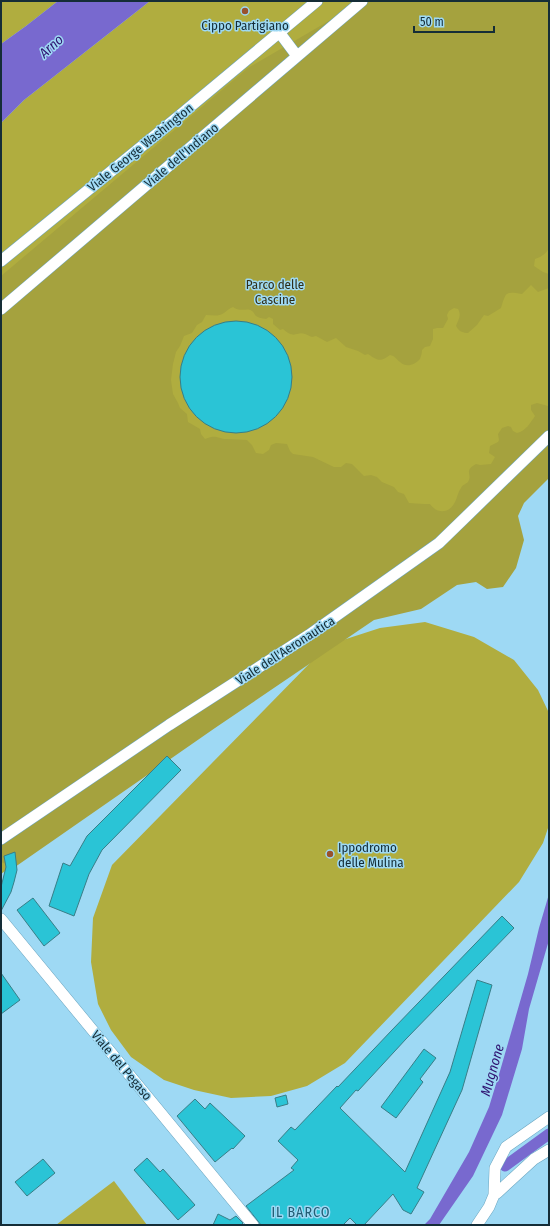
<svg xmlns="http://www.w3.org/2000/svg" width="550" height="1226" viewBox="0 0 550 1226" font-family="'Fira Sans Condensed',sans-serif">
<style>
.green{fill:#b0ad3f}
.forest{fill:#a5a23e}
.water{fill:#7869cf}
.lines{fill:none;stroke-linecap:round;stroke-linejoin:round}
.canal{stroke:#7869cf;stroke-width:11}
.building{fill:#2ac4d6;stroke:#387e87}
.street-casing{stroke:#6ca6c0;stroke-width:12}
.street{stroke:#fff;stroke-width:11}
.poi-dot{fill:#99522c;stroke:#9ed9f4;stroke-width:1.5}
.labels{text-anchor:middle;stroke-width:3;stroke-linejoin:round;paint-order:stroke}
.poi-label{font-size:13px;fill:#152d37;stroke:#9ed9f4}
.street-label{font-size:13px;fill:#152d37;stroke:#9ed9f4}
.park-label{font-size:13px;fill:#2f2f19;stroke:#9ed9f4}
.water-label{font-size:14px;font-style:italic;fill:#2f1471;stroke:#9ed9f4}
.neighbourhood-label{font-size:14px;letter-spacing:1px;fill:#225d74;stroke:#9ed9f4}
</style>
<rect width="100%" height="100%" fill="#9ed9f4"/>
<!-- green -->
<path class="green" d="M1,1H58L26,26L1,44Z
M150,1H549V461L18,862L1,874V123L24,100Z
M425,622L474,637L514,660L538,690L549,713V825L543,843L519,882L345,1063L307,1086L271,1096L231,1098L194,1090L164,1080L131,1057L111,1030L98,1004L91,962L93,918L112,865L313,660L343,640L380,628Z
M114,1181L147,1225H56Z"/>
<!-- forest -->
<path class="forest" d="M363,1H549V248C546,254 541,257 535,259L534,266L543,272L549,274V288L538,292L531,285L522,294C505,291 506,292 501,308L488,316L484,315L477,325L468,333C462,333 459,331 456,326C458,320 462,316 458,309L454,308L449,311L447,315L448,319L443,328H437L433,329V339L430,346L425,347L422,350C422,353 421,356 420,359C415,365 406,368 400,362C396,359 395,356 390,355C381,362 378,361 368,354L365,355L358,351L346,347L336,338L327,342L316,336L312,337C309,336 308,335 305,334C296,331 295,340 283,329L280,330L273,324V319L269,317L266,319C262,318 259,318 256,316C254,314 254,312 252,311C247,307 241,313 233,307C228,309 227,311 224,313C218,317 212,315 206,315L202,322L197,325L192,333L184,336L180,346L176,352L173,364L171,380L173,394L178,403L180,408L187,414L188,422L200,429L201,434L205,439C217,434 217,439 227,439C234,439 241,440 247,440L252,445L256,453L263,454L269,450L271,445L276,443L287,444L290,451L293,454L313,457L334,467H341L346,463L352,464L364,476L371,475L377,477L382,482L394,487L398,492L404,494L409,503L424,504H430C437,514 449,514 455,502C457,498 458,492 461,488C462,485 466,484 468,482C473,474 463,471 476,464L480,465L491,464L495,457L489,453L490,446L498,442L499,440L498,434L502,428L508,426L511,427L513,431L517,433C526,431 530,423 535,416L531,410V405L537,403L548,406L549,405V478L524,503L518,516L524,540L516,568L503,587L487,589L476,582L457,585L421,609L374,620L215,728L15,867L1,862V276L248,68Z"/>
<!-- water -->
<path class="water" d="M58,1H150L24,100L1,123V44L26,26Z
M549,894V940L529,1009L522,1049L502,1115L473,1176L439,1225H424L430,1219L469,1152L489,1107L500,1071L528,974L539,928Z"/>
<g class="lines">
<!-- canal -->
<path class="canal" d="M505,1166L549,1134"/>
</g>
<!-- building -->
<path class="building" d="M180 377a56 56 0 1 1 112 0a56 56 0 1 1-112 0Z
M167,756L181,770L102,850L89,874L74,916L49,906L63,863L70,866L87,836Z
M15,852L17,870L14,882L11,892L1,911V887L6,867L4,856Z
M33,898L60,933L44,946L17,910Z
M502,916L514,928L406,1039L358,1091L356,1090L340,1108L405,1172L450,1072L477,980L492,985L462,1090L417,1188L424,1192L411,1214L403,1210L393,1194L364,1225H357L350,1218L343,1225H261L246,1206L294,1170L291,1168L298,1160L278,1141L291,1127L295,1130L337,1086L338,1087L392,1030Z
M1,973L20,1000L1,1014Z
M424,1049L436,1058L420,1079L423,1082L396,1118L381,1107Z
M286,1095L288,1104L277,1107L275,1098Z
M195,1099L205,1109L210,1103L245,1136L233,1149L232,1148L215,1162L177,1116Z
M147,1158L160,1172L163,1169L195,1205L178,1220L134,1170Z
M43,1159L55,1173L27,1196L15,1182Z
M218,1214L230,1220L236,1216L243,1223L242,1224L243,1225H213Z"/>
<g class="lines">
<defs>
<path id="street" d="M279,32L297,56
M1,261L179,116L317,1
M1,309L362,1
M1,839L169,725L309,635L439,543L549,436
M1,919L253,1225
M494,1195L497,1193L534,1159L549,1150
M477,1225L489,1207L494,1195L495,1168L506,1147L549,1117"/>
</defs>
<!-- street casing -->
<use href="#street" class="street-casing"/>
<!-- street -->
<use href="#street" class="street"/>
</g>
<!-- markers -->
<g class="poi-dot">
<circle cx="245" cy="11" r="4"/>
<circle cx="330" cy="854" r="4"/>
</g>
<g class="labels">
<!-- poi labels -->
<g class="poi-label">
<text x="245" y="30">Cippo Partigiano</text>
<text x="338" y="852" text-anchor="start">Ippodromo<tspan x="338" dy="15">delle Mulina</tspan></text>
</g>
<!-- street labels -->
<g class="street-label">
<text transform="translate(140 147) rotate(-39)" y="5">Viale George Washington</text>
<text transform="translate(181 155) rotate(-40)" y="5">Viale dell'Indiano</text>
<text transform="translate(285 650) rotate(-33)" y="5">Viale dell'Aeronautica</text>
<text transform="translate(122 1065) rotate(50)" y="5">Viale del Pegaso</text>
</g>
<!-- park labels -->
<g class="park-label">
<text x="275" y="289">Parco delle<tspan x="275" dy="15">Cascine</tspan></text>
</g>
<!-- water labels -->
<g class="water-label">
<text transform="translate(51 46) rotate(-42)" y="5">Arno</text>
<text transform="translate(492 1070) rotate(-74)" y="5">Mugnone</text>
</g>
<!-- neighbourhood labels -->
<g class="neighbourhood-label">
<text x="301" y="1217">IL BARCO</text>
</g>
</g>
<!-- border -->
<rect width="550" height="1226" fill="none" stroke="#152d37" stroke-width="4"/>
<!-- scale -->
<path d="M414 26v6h80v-6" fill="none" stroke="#152d37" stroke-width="2"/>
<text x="420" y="26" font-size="12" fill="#152d37" stroke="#9ed9f4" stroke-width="3" paint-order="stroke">50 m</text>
</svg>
